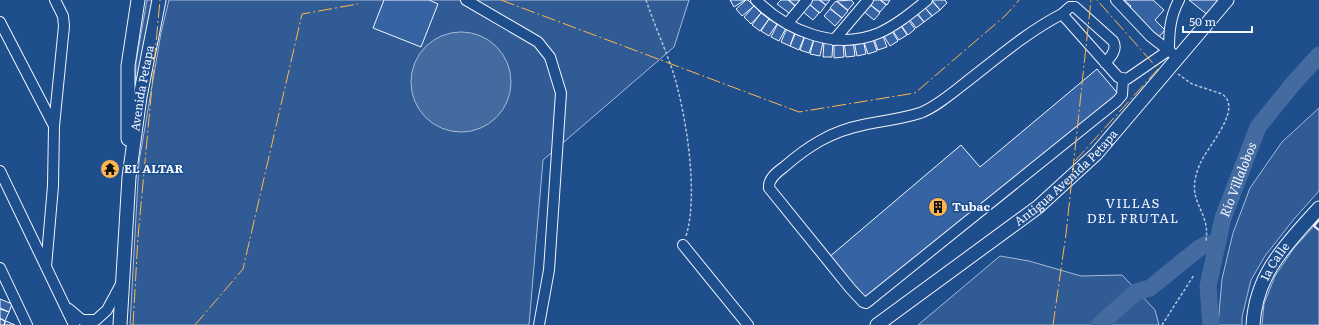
<svg xmlns="http://www.w3.org/2000/svg" width="1319" height="325" viewBox="0 0 1319 325" font-family="Literata,serif">
<style>
.built{fill:#305b95;stroke:#a8bbd7}
.water{fill:#446ba0;stroke:#a8bbd7}
.lines{fill:none;stroke-linecap:round;stroke-linejoin:round}
.river{stroke:#446ba0;stroke-width:17}
.building{fill:#3563a3;stroke:#f2f6ff}
.minor-casing{stroke:#f2f6ff;stroke-width:12}
.major-casing{stroke:#f2f6ff;stroke-width:15}
.path{stroke:#b3c4dc;stroke-width:1.5;stroke-dasharray:3 2;stroke-linecap:butt}
.minor{stroke:#1f4e8c;stroke-width:10}
.major{stroke:#1f4e8c;stroke-width:13}
.wall{stroke:#f2f6ff;stroke-width:2}
.power{stroke:#ffb74d;stroke-width:1;stroke-dasharray:14 3 2 3;stroke-linecap:butt}
.labels{text-anchor:middle;stroke-width:3;stroke-linejoin:round;paint-order:stroke}
.street-label{font-size:12px;fill:#f2f6ff;stroke:#1f4e8c}
.poi-label{font-size:12px;font-weight:bold;fill:#f2f6ff;stroke:#1f4e8c;text-anchor:start}
.water-label{font-size:13px;font-style:italic;fill:#f2f6ff;stroke:#1f4e8c}
.neighbourhood-label{font-size:13px;letter-spacing:1px;fill:#f2f6ff;stroke:#1f4e8c}
</style>
<rect width="100%" height="100%" fill="#1f4e8c"/>
<!-- built -->
<path class="built" d="M147,0H156L135,97L136,62Z
M169,0H689L674,47L543,160L529,325H130L139,162L161,33Z
M1319,108V191L1294,219L1265,256L1251,280L1242,317V325H1218L1222,279L1233,233L1250,188L1282,142Z
M1314,226L1319,230V325H1262L1264,304L1275,276L1294,248Z
M1000,256L1029,261L1081,276L1122,275L1155,310L1159,325H918Z"/>
<!-- water -->
<path class="water" d="M411 82a50 50 0 1 1 100 0a50 50 0 1 1-100 0Z"/>
<g class="lines">
<!-- river -->
<g class="river">
<path d="M1099,325L1136,292L1150,288L1198,249L1207,244H1217"/>
<path id="s1" d="M1211,325L1208,286L1223,218L1258,127L1292,85L1319,55"/>
</g>
</g>
<!-- building -->
<path class="building" d="M384,0H429L438,4L421,47L373,28Z
M730,0H745L734,7Z
M746,0H748L754,6L742,16L736,9Z
M781,0H788L795,6L789,13L777,4Z
M789,0H801L796,6Z
M810,0H819L826,5L820,13L808,3Z
M820,0H830L826,5Z
M851,0L854,3L848,10L837,1Z
M871,0H880L886,5L880,12L868,3Z
M881,0H890L887,5Z
M931,0L940,10L932,16L922,4Z
M932,0H945L947,3L940,10Z
M1124,0H1153L1164,10L1155,20L1165,30L1157,39L1129,9L1131,6Z
M1189,0H1223L1209,16Z
M836,1L848,11L842,18L830,8Z
M808,3L819,13L813,20L802,11Z
M868,3L880,13L874,20L862,10Z
M922,4L932,16L924,22L915,10Z
M754,6L761,13L751,24L744,17Z
M830,9L842,18L835,26L824,16Z
M914,11L924,22L916,28L907,16Z
M761,13L769,19L760,31L752,25Z
M906,17L915,29L908,35L899,22Z
M769,19L777,24L769,36L761,31Z
M778,23L786,28L779,41L771,37Z
M899,23L907,35L899,40L891,28Z
M787,28L795,32L790,46L781,42Z
M890,28L898,41L890,46L882,33Z
M796,32L805,35L799,50L790,46Z
M882,33L887,47L878,50L873,36Z
M805,36L814,39L809,53L800,50Z
M872,36L877,51L868,54L863,39Z
M814,39L823,42L820,56L810,54Z
M863,39L866,54L857,56L854,41Z
M853,41L855,56L846,57L844,42Z
M824,42H833L832,57H823Z
M843,42L844,57L834,58V43Z
M1097,69L1120,96L870,307L828,258L961,145L980,167Z
M0,299L12,304L9,312L0,308Z
M0,309L9,312L5,321L0,318Z
M0,319L5,321L4,325H0Z
M6,321L15,325H4Z"/>
<g class="lines">
<defs>
<path id="minor" d="M466,0L538,42L550,57L561,93L549,270L539,325
M756,0C787,31 836,51 879,33C897,25 912,12 927,0
M1116,0L1150,36L1172,53
M1062,14L1070,7H1075L1113,41C1118,49 1111,57 1105,63
M0,22L54,126
M787,24L807,0
M834,40L868,0
M1123,79L1122,95L1117,101L866,303L863,302L850,288L769,188C768,179 777,172 784,167C808,146 832,131 863,125C882,121 901,119 920,113C936,107 952,93 965,83C996,59 1027,32 1062,14L1118,77L1127,79L1169,50C1169,32 1170,17 1179,0
M0,171L74,325
M683,245L748,325
M46,267L53,186L54,126L64,26L63,16L55,0
M0,268L27,325
M69,309L82,320H96L107,310L121,284"/>
<g id="major">
<path d="M128,139V66L138,0"/>
<path id="s2" d="M120,325L129,177L140,97L159,0"/>
<path id="s3" d="M877,325L1038,207L1096,154L1227,0"/>
<path id="s4" d="M1253,325C1256,273 1286,245 1319,208"/>
</g>
</defs>
<!-- minor casing -->
<use href="#minor" class="minor-casing"/>
<!-- major casing -->
<use href="#major" class="major-casing"/>
<!-- path -->
<path class="path" d="M646,0C654,24 665,48 673,72C686,113 699,195 686,236
M1178,74L1192,84L1222,94C1244,109 1206,148 1200,164C1183,203 1211,208 1206,241
M1162,325L1194,275"/>
<!-- minor -->
<use href="#minor" class="minor"/>
<!-- major -->
<use href="#major" class="major"/>
<!-- wall -->
<path class="wall" d="M1319,220L1314,226L1319,230"/>
<!-- power -->
<path class="power" d="M501,0L799,112L915,93L1006,15L1019,0
M1075,161L1158,69L1097,0
M133,325L138,237L160,0
M195,325L243,269L302,14L358,4
M1053,325L1066,234L1091,0"/>
</g>
<!-- icons -->
<defs>
<symbol id="temple-disc" viewBox="-11 -11 22 22"><circle r="9.5" fill="#ffb74d" stroke="#1f4e8c"/><path d="M0-6L5-2H3V0L6.5 2.5H4V6H1.5V3h-3V6H-4V2.5H-6.5L-3 0V-2H-5Z" fill="#111"/></symbol>
<symbol id="building-disc" viewBox="-11 -11 22 22"><circle r="9.5" fill="#ffb74d" stroke="#1f4e8c"/><path d="M-4-6H4V6H1V3H-1V6H-4ZM-2.5-4.3h1.7v1.8h-1.7ZM.8-4.3h1.7v1.8H.8ZM-2.5-1h1.7V.8h-1.7ZM.8-1h1.7V.8H.8Z" fill="#111"/></symbol>
</defs>
<g fill-rule="evenodd">
<use href="#temple-disc" x="99" y="158" width="22" height="22"/>
<use href="#building-disc" x="927" y="196" width="22" height="22"/>
</g>
<g class="labels">
<!-- street labels -->
<g class="street-label">
<text dy="4" stroke="none"><textPath href="#s2" startOffset="238">Avenida Petapa</textPath></text>
<text dy="4" stroke="none"><textPath href="#s3" startOffset="240">Antigua Avenida Petapa</textPath></text>
<text dy="4" stroke="none"><textPath href="#s4" startOffset="68">1a Calle</textPath></text>
</g>
<!-- poi labels -->
<g class="poi-label">
<text x="124" y="173">EL ALTAR</text>
<text x="952" y="211">Tubac</text>
</g>
<!-- water labels -->
<g class="water-label">
<text dy="5" stroke="none"><textPath href="#s1" startOffset="150">Río Villalobos</textPath></text>
</g>
<!-- neighbourhood labels -->
<g class="neighbourhood-label">
<text x="1133" y="208">VILLAS<tspan x="1133" dy="15">DEL FRUTAL</tspan></text>
</g>
</g>
<!-- scale -->
<path d="M1183 26v6h69v-6" fill="none" stroke="#f2f6ff" stroke-width="2"/>
<text x="1189" y="26" font-size="12" fill="#f2f6ff" stroke="#1f4e8c" stroke-width="3" paint-order="stroke">50 m</text>
</svg>
